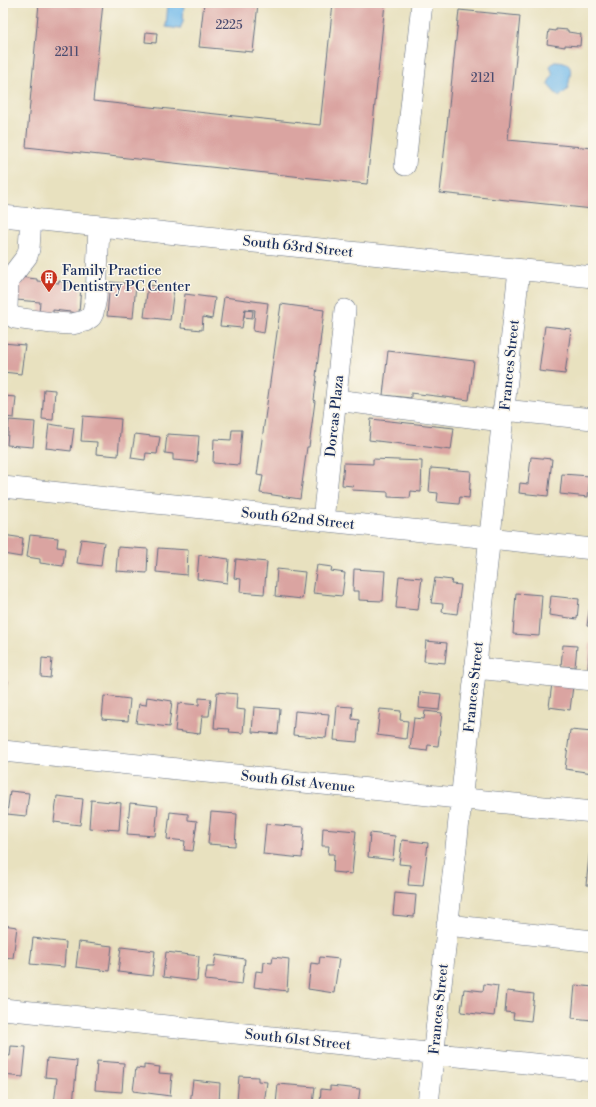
<svg xmlns="http://www.w3.org/2000/svg" width="596" height="1107" viewBox="0 0 596 1107" font-family="'Libre Bodoni',serif">
<style>
.water{fill:#74bbeb;stroke:#4875a4}
.building{fill:#daa4a1}
.lines{fill:none;stroke-linecap:round;stroke-linejoin:round}
.minor-casing{stroke:#636d80;stroke-width:22}
.minor{stroke:#fff;stroke-width:21}
.labels{text-anchor:middle;stroke-width:3;stroke-linejoin:round;paint-order:stroke}
.number-label{font-size:12px;fill:#4b4c6f}
.street-label{font-size:14px;fill:#1b2f5e;stroke:#fbf7ec}
.poi-label{font-size:14px;fill:#1b2f5e;stroke:#fbf7ec;text-anchor:start}
</style>
<rect width="100%" height="100%" fill="#fbf7ec"/>
<filter id="ink" filterUnits="userSpaceOnUse"><feTurbulence type="fractalNoise" baseFrequency=".025" numOctaves="2"/><feDisplacementMap in="SourceGraphic" scale="8" xChannelSelector="R" yChannelSelector="G"/><feConvolveMatrix kernelMatrix="1 2 1 2 8 2 1 2 1" color-interpolation-filters="sRGB"/></filter>
<filter id="wash" filterUnits="userSpaceOnUse"><feTurbulence type="fractalNoise" baseFrequency=".012" numOctaves="4" result="noise"/><feDisplacementMap in="SourceGraphic" scale="16" xChannelSelector="R" yChannelSelector="G"/><feGaussianBlur stdDeviation="0.9" result="paint"/><feColorMatrix in="noise" values="0 0 0 0 0 0 0 0 0 0 0 0 0 0 0 0 0 1.4 0 .05"/><feComposite in="paint" operator="in"/></filter>
<g filter="url(#wash)">
<rect width="100%" height="100%" fill="#e8e1bf"/>
<!-- water -->
<path class="water" d="M168,3H184L183,22L180,29L166,27Z
M554,62C577,62 570,72 568,89L559,97L548,85L549,81L553,75L550,66Z"/>
<g id="blocks">
<!-- building -->
<path class="building" d="M39,3H103L93,101L320,125L333,3H385L367,184L26,147Z
M204,3H258L253,52L199,47Z
M459,10L520,16L508,140L593,148V209L440,193Z
M556,29L568,30V32L581,34L580,46L565,45V47L547,44L549,30L556,31Z
M146,32L157,33L156,43L145,42Z
M19,277L37,279V281L59,283V281L71,282V285L81,286L79,313L53,310V315L39,313L40,302L16,300Z
M110,282L136,284L133,318L107,316Z
M148,285L174,288L170,320L144,317Z
M185,294L215,298L212,319L203,317L202,330L181,328Z
M224,297L268,303L264,333L253,331L255,310L245,309L242,328L220,326Z
M281,304L324,310L316,376H317L314,400L315,401L309,447H307L300,499L260,493L263,476L257,475Z
M245,310L253,311L252,318L244,317Z
M545,326L571,329L565,374L539,371Z
M3,343L25,345L21,374L3,372Z
M388,351L474,361L469,400L411,393V398L383,395Z
M44,389L55,390L53,420L42,419Z
M4,396L16,397L14,418L3,417Z
M83,416L121,419L118,456L96,454L97,442L81,441Z
M371,419L454,428L451,450L369,440Z
M9,420L35,422L33,447L7,445Z
M49,424L74,428L71,451L46,448Z
M232,430H242L239,465L213,463L214,439L231,440Z
M135,434L160,437L157,454L146,453L145,460L131,458Z
M167,434L199,436L197,462L173,460V454L165,453Z
M531,457L552,459L548,496L519,493L520,483L528,484Z
M373,459L422,461L421,492L411,491L410,498L388,497V492L352,490L353,486L342,485L344,463L373,464Z
M431,468L471,471L469,498L460,497L459,504L437,502L438,493L429,492Z
M562,474L590,476L588,497L560,494Z
M3,535L23,538L21,557L3,554Z
M30,535L58,538L57,547L65,548L63,566L40,563V559L27,557Z
M81,539L104,542L101,566L77,563Z
M118,547L148,549L147,573L116,571Z
M158,548L188,550L187,575L156,572Z
M199,555L229,559L227,583L197,579Z
M236,559L267,562L264,594L240,592L241,579L234,578Z
M317,565L332,567L331,571L345,573L342,596L313,593Z
M277,569L305,572L302,599L275,596Z
M354,569L385,571L383,601L359,600V591H353Z
M399,576L422,578L418,610L396,608Z
M435,578L452,580L451,584L461,585L457,614L442,612L443,604L431,603Z
M516,593L542,595L539,636L513,634Z
M551,596L579,599L577,619L549,615Z
M591,598H593V627L587,626Z
M426,641L447,643L445,663L424,661Z
M590,643H593V669L588,668Z
M563,645L577,646L575,667L561,666Z
M42,658L52,659L50,678L41,677Z
M3,681H8L5,700H3Z
M552,683L573,686L570,710L549,707Z
M217,692L237,694L236,709L245,710L243,733L229,732L230,729L214,728Z
M420,692L441,694L439,710L419,708Z
M104,696L130,699L128,721L102,719Z
M147,697L172,701L169,727L136,723L139,704L146,705Z
M199,698L211,699L209,716H202L200,734L175,731L178,703L199,705Z
M337,706L353,707L352,719L359,720L357,742L334,740Z
M254,707L280,709L278,734L252,732Z
M380,709L401,711L400,720L408,721L406,739L377,735Z
M295,711L329,714L326,738L293,735Z
M425,711L442,713L438,746L428,745L427,751L410,749L414,718L424,719Z
M570,730L593,732L591,749H593V773L565,769Z
M10,791L29,793L26,816L7,814Z
M57,796L83,799L80,825L54,822Z
M91,800L121,803L119,830L89,828Z
M130,803L158,806L155,836L127,834Z
M170,812L188,814V820L197,821L193,851L184,850L185,841L167,839Z
M211,812L237,814L235,846L208,844Z
M266,824L304,827L302,858L263,854Z
M323,828L356,831L352,874L333,872L334,854H328L329,846H322Z
M370,833L395,836L393,860L368,857Z
M402,840L428,843L423,886L408,885L410,865L399,864Z
M590,848H593V885H586Z
M395,893L416,895L414,917L393,915Z
M3,925L17,927L13,958L3,957Z
M33,938L66,942L64,967L30,964Z
M79,942L112,946L109,971L76,967Z
M121,947L155,951L152,976L118,972Z
M166,952L199,956L197,981L163,977Z
M216,955L245,959L242,984L205,980L207,967H214Z
M273,957L289,959L287,991L254,987L256,971L263,972L264,962L272,963Z
M320,957L339,959L334,993L308,989L311,963L319,964Z
M484,984L498,986L494,1016L461,1012L464,989L483,991Z
M575,985L593,987V1020L572,1018Z
M507,991L534,994L531,1021L513,1019L514,1013L505,1012Z
M592,1020H593V1031H591Z
M11,1046L26,1047L23,1077L3,1075V1055L10,1056Z
M47,1058L77,1061L73,1104H54L57,1078L45,1077Z
M97,1061L124,1063L122,1092L95,1090Z
M144,1065L160,1067L159,1073L172,1074L170,1096L133,1091L136,1068L144,1069Z
M239,1076L258,1077V1081L267,1082L264,1104L237,1101Z
M193,1080L220,1083L219,1104H190Z
M278,1084L315,1087L313,1104H276Z
M330,1086L360,1089L358,1104H320L321,1089L330,1090Z
M456,1101L478,1103V1104H456Z
M531,1101L549,1103V1104H530Z"/>
</g>
</g>
<g filter="url(#ink)">
<use href="#blocks" fill-opacity="0" stroke="#636d80" stroke-width="1"/>
<g class="lines">
<defs>
<path id="minor" d="M405,165L422,3
M3,216L593,277
M31,218L29,249L27,256L8,281L7,307L8,313L15,318L52,323L72,324L85,321L91,317L93,313L96,298L99,226
M336,400L502,421
M503,410L593,419
M3,487L593,549
M323,521L345,310
M475,668L593,680
M3,751L593,812
M447,925L593,941
M3,1009L593,1070
M428,1104L519,270"/>
</defs>
<!-- minor casing -->
<use href="#minor" class="minor-casing"/>
<!-- minor -->
<use href="#minor" class="minor"/>
</g>
</g>
<!-- icons -->
<defs>
<symbol id="building-pin" viewBox="-11 -11 22 30"><path d="M0 17L-7.5 6A9.5 9.5 0 1 1 7.5 6Z" fill="#c8321e" stroke="#fbf7ec"/><path d="M-4-6H4V6H1V3H-1V6H-4ZM-2.5-4.3h1.7v1.8h-1.7ZM.8-4.3h1.7v1.8H.8ZM-2.5-1h1.7V.8h-1.7ZM.8-1h1.7V.8H.8Z" fill="#fff"/></symbol>
</defs>
<g fill-rule="evenodd">
<use href="#building-pin" x="39" y="268" width="20" height="27"/>
</g>
<g class="labels">
<!-- number labels -->
<g class="number-label">
<text x="229" y="29">2225</text>
<text x="67" y="56">2211</text>
<text x="483" y="82">2121</text>
</g>
<!-- street labels -->
<g class="street-label">
<text transform="translate(298 246) rotate(6)" y="5">South 63rd Street</text>
<text transform="translate(509 365) rotate(-84)" y="5">Frances Street</text>
<text transform="translate(334 416) rotate(-84)" y="5">Dorcas Plaza</text>
<text transform="translate(298 518) rotate(6)" y="5">South 62nd Street</text>
<text transform="translate(473 687) rotate(-84)" y="5">Frances Street</text>
<text transform="translate(298 781) rotate(6)" y="5">South 61st Avenue</text>
<text transform="translate(438 1009) rotate(-84)" y="5">Frances Street</text>
<text transform="translate(298 1039) rotate(6)" y="5">South 61st Street</text>
</g>
<!-- poi labels -->
<g class="poi-label">
<text x="62" y="275">Family Practice<tspan x="62" dy="16">Dentistry PC Center</tspan></text>
</g>
</g>
<!-- margin -->
<rect width="596" height="1107" fill="none" stroke="#fbf7ec" stroke-width="16"/>
</svg>
